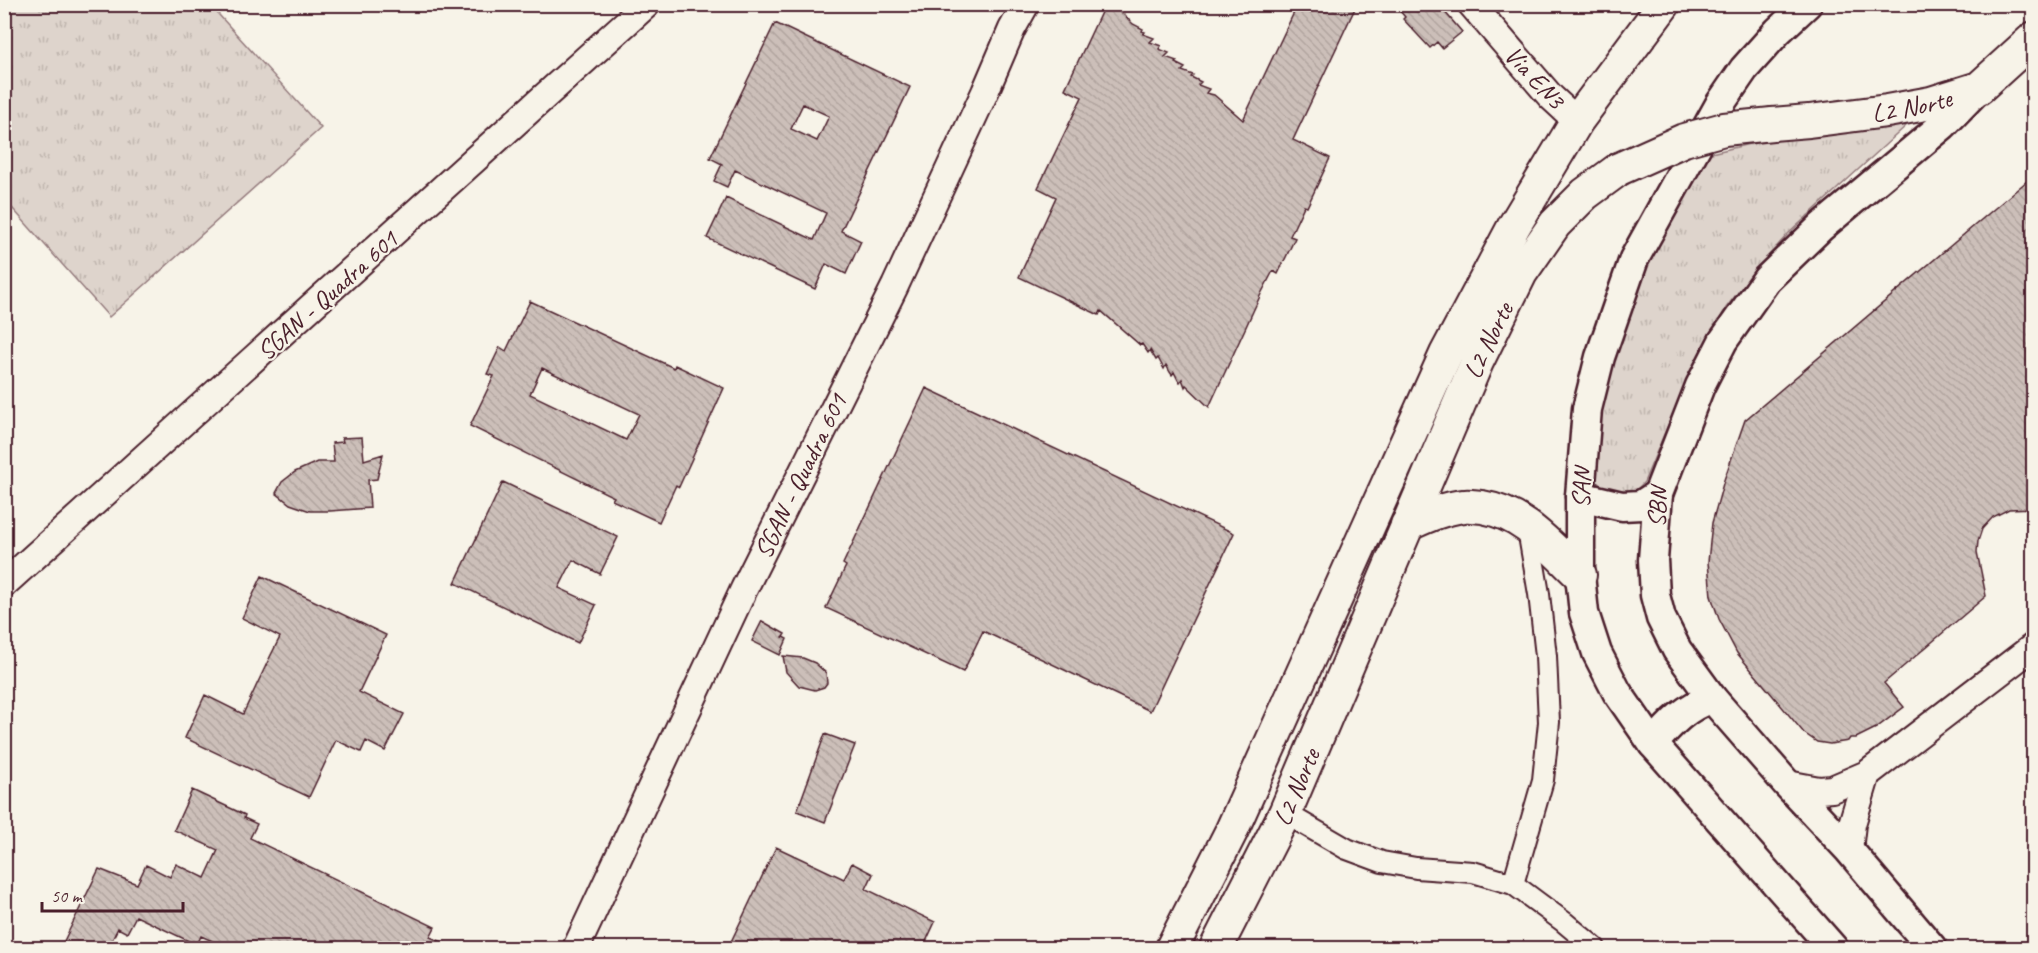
<svg xmlns="http://www.w3.org/2000/svg" width="2038" height="953" viewBox="0 0 2038 953" font-family="Caveat,sans-serif">
<style>
.grass{fill:url(#grass-tufts);stroke:#947a7c;stroke-width:1.5}
.building{fill:url(#building-back-hatch);stroke:#4a1f2b;stroke-width:1.5;fill-rule:evenodd}
.lines{fill:none;stroke-linecap:round;stroke-linejoin:round}
.minor-casing{stroke:#4a1f2b;stroke-width:24}
.tertiary-casing{stroke:#4a1f2b;stroke-width:30}
.secondary-casing{stroke:#4a1f2b;stroke-width:33}
.primary-casing{stroke:#4a1f2b;stroke-width:36}
.minor{stroke:#f7f3e8;stroke-width:20}
.tertiary{stroke:#f7f3e8;stroke-width:26}
.secondary{stroke:#f7f3e8;stroke-width:28}
.primary{stroke:#f7f3e8;stroke-width:32}
.primary-bridge-casing{stroke:#4a1f2b;stroke-width:36;stroke-linecap:butt}
.primary-bridge{stroke:#f7f3e8;stroke-width:32}
.labels{text-anchor:middle;stroke-width:4.5;stroke-linejoin:round;paint-order:stroke}
.street-label{font-size:26px;fill:#4a1f2b;stroke:#f7f3e8}
</style>
<defs>
<pattern id="grass-tufts" width="24" height="20" patternUnits="userSpaceOnUse" patternTransform="scale(1.5)"><rect width="24" height="20" fill="#ded4cc"/><path d="M3 7l-1-3M5 7V3M7 7l1-3M15 17l-1-3M17 17v-4M19 17l1-3" fill="none" stroke="#c0b6af"/></pattern>
<pattern id="building-back-hatch" width="6" height="6" patternUnits="userSpaceOnUse" patternTransform="scale(1.5)"><rect width="6" height="6" fill="#ccbfb9"/><path d="M-1 5l2 2M0 0l6 6M5-1l2 2" fill="none" stroke="#b1a49f"/></pattern>
</defs>
<rect width="100%" height="100%" fill="#f7f3e8"/>
<filter id="ink" filterUnits="userSpaceOnUse"><feTurbulence type="fractalNoise" baseFrequency=".0167" numOctaves="2"/><feDisplacementMap in="SourceGraphic" scale="12" xChannelSelector="R" yChannelSelector="G"/><feConvolveMatrix kernelMatrix="1 2 1 2 8 2 1 2 1" color-interpolation-filters="sRGB"/></filter>
<g filter="url(#ink)">
<!-- grass -->
<path class="grass" d="M4,5H210L321,128L109,317L5,200Z
M1919,114L1788,234L1752,274L1726,308L1689,375L1644,482C1630,498 1625,495 1605,491L1594,478L1593,438L1617,335L1657,242L1707,154L1792,134Z"/>
<!-- building -->
<path class="building" d="M1105,4H1113L1133,24L1143,29L1142,31L1145,32L1143,34L1154,38L1150,42L1161,46L1159,49L1169,53L1165,57L1177,61L1175,63L1185,68L1182,71L1193,75L1191,77L1201,82L1198,85L1209,89L1206,93L1214,95L1243,120L1298,4H1357L1293,140L1330,158L1307,207L1304,206L1290,236L1295,238L1278,274L1273,271L1261,294L1209,407L1186,385L1185,387L1182,379L1180,382L1178,380L1174,372L1172,375L1170,372L1166,365L1164,369L1158,358L1156,360L1150,350L1148,353L1142,344L1140,345L1101,311L1099,315L1019,277L1056,197L1038,188L1082,97L1065,89Z
M1394,4H1438L1462,32L1442,48L1437,42L1430,48L1403,19L1405,17Z
M775,23L910,87L841,231L861,241L846,274L826,264L815,289L707,238L726,198L814,240L826,213L735,170L727,187L714,181L722,164L710,158ZM803,104L829,116L817,141L791,129Z
M2034,175V508L2009,509L1993,517L1982,529L1978,541L1977,552L1986,596L1884,683L1904,707L1876,728L1856,738H1850L1848,741L1830,744L1817,742L1804,733L1737,653L1719,619L1711,596L1708,562L1712,523L1724,480L1745,420Z
M530,301L674,368L675,365L724,388L679,487L676,485L659,522L612,500L614,497L470,426L494,376L487,374L500,347L506,351ZM542,368L639,414L626,440L530,394Z
M926,388L1234,533L1150,711L983,631L963,672L826,608L846,566L843,564Z
M362,437L364,460L383,454L377,479L368,480L370,508L330,511H310L290,504L276,493L282,482L295,472L317,462H334L332,443L343,442L342,438Z
M503,482L618,537L600,574L573,560L559,588L596,605L578,643L455,583Z
M262,576L386,635L359,692L404,714L385,751L366,741L361,752L336,740L309,797L185,738L205,695L243,714L269,659L280,637L242,618Z
M762,621L785,634L783,637L787,639L780,655L752,641Z
M783,656L803,658L815,663L826,673L827,683L824,687L815,690L799,686L786,672Z
M825,734L855,745L825,822L797,811Z
M192,790L245,815L244,818L257,824L250,838L435,927L430,937L457,948H228L201,936L197,945L136,916L127,933L118,928L108,948H75L63,943L99,869L137,884L146,865L170,877L176,864L205,878L218,850L174,830Z
M776,847L844,879L852,863L873,874L866,889L935,922L923,948H728Z"/>
<g class="lines">
<defs>
<path id="minor" d="M1285,813L1347,849L1382,862L1416,868L1473,872L1513,884L1564,922L1595,948
M1513,884L1543,780L1549,722L1546,656L1539,594L1527,524"/>
<path id="tertiary" d="M1471,4L1551,97L1577,121
M4,584L647,4
M1787,784L1819,790L1832,789L1867,774L2034,646
M1849,850L1852,824L1867,774
M576,948L744,589L895,286L985,92L1012,29L1026,4"/>
<g id="secondary">
<path d="M1807,4L1778,31L1744,69L1720,104L1634,259L1600,357L1587,409L1580,496V575L1584,613L1597,653L1617,692L1653,744L1833,948"/>
<path d="M1580,496L1622,506L1641,505L1658,494"/>
<path d="M1653,744C1671,723 1686,707 1712,698"/>
<path id="s1" d="M1932,948L1849,850L1787,784L1712,698L1677,650L1661,618L1655,595L1653,560L1658,494L1700,386L1723,341L1767,279L1821,227L1943,125L1979,88"/>
</g>
<g id="primary">
<path id="s2" d="M1772,124L1809,121L1887,111L1931,103L1979,88L2034,38"/>
<path d="M1407,525C1425,517 1444,508 1464,506C1470,505 1477,507 1482,507C1525,514 1550,547 1580,575"/>
<path d="M1172,948L1231,832L1446,354L1514,226L1577,121L1664,4"/>
<path id="s3" d="M1216,948L1285,813L1477,362L1521,273L1555,224L1585,194L1619,169"/>
</g>
</defs>
<!-- minor casing -->
<use href="#minor" class="minor-casing"/>
<!-- tertiary casing -->
<use href="#tertiary" class="tertiary-casing"/>
<!-- secondary casing -->
<use href="#secondary" class="secondary-casing"/>
<!-- primary casing -->
<use href="#primary" class="primary-casing"/>
<!-- minor -->
<use href="#minor" class="minor"/>
<!-- tertiary -->
<use href="#tertiary" class="tertiary"/>
<!-- secondary -->
<use href="#secondary" class="secondary"/>
<!-- primary -->
<use href="#primary" class="primary"/>
<defs>
<path id="primary-bridge" d="M1619,169L1684,140L1724,129L1772,124"/>
</defs>
<!-- primary-bridge casing -->
<use href="#primary-bridge" class="primary-bridge-casing"/>
<!-- primary-bridge -->
<use href="#primary-bridge" class="primary-bridge"/>
</g>
</g>
<g class="labels">
<!-- street labels -->
<g class="street-label">
<text transform="translate(1535 77) rotate(47)" y="9">Via EN3</text>
<text dy="9" stroke="none"><textPath href="#s2" startOffset="141">L2 Norte</textPath></text>
<text transform="translate(327 295) rotate(-42)" y="9">SGAN - Quadra 601</text>
<text dy="9" stroke="none"><textPath href="#s3" startOffset="666">L2 Norte</textPath></text>
<text transform="translate(800 476) rotate(-64)" y="9">SGAN - Quadra 601</text>
<text transform="translate(1581 488) rotate(-87)" y="9">SAN</text>
<text dy="9" stroke="none"><textPath href="#s1" startOffset="540">SBN</textPath></text>
<text dy="9" stroke="none"><textPath href="#s3" startOffset="180">L2 Norte</textPath></text>
</g>
</g>
<!-- margin -->
<rect width="2038" height="953" fill="none" stroke="#f7f3e8" stroke-width="24"/>
<rect x="12" y="12" width="2014" height="929" fill="none" stroke="#4a1f2b" stroke-width="2" filter="url(#ink)"/>
<!-- scale -->
<path d="M42 902v9h141v-9" fill="none" stroke="#4a1f2b" stroke-width="3"/>
<text x="51" y="902" font-size="18" fill="#4a1f2b" stroke="#f7f3e8" stroke-width="4.5" paint-order="stroke">50 m</text>
</svg>
